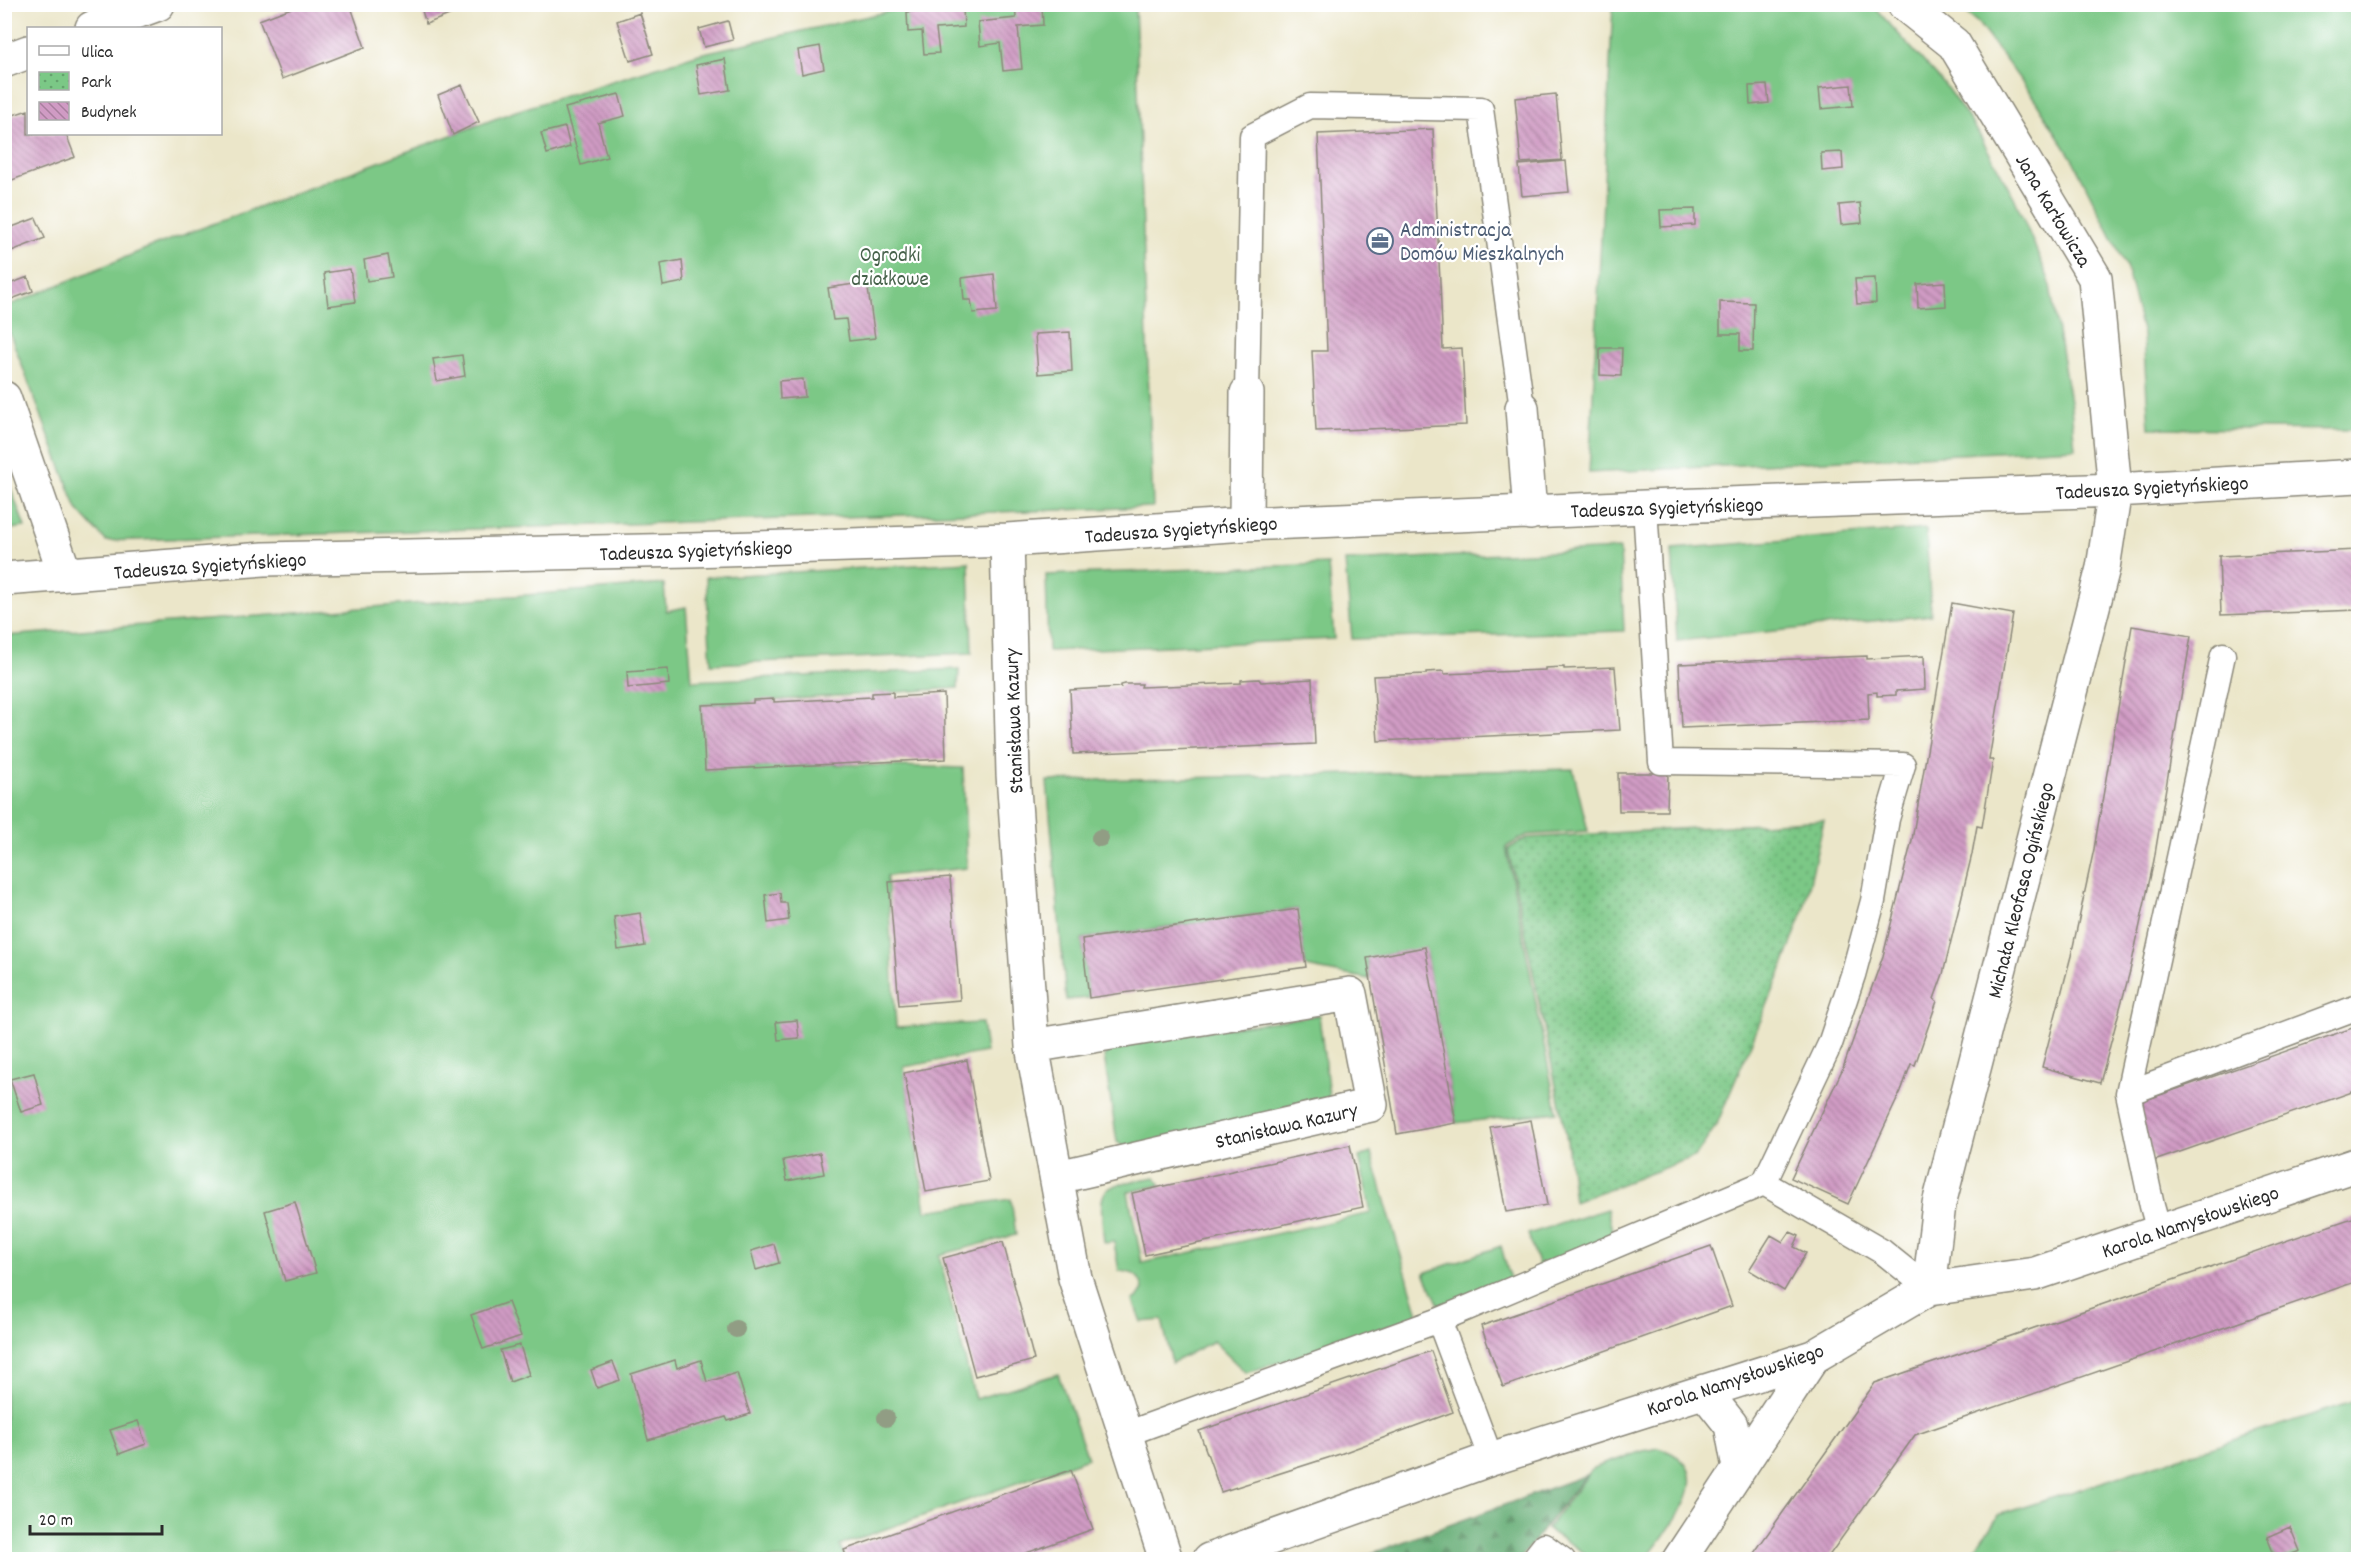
<svg xmlns="http://www.w3.org/2000/svg" width="2363" height="1564" viewBox="0 0 2363 1564" font-family="Dekko,sans-serif">
<style>
.green{fill:#7bc886;stroke:#537a58;stroke-width:1.5}
.forest{fill:url(#forest-firs);stroke:#486c4f;stroke-width:1.5}
.park{fill:url(#park-dots);stroke:#537a58;stroke-width:1.5}
.building{fill:url(#building-back-hatch)}
.lines{fill:none;stroke-linecap:round;stroke-linejoin:round}
.lane-casing{stroke:#8b887a;stroke-width:27}
.street-casing{stroke:#8b887a;stroke-width:36}
.lane{stroke:#fff;stroke-width:24}
.street{stroke:#fff;stroke-width:33}
.tree{fill:#919d84}
.labels{text-anchor:middle;stroke-width:4.5;stroke-linejoin:round;paint-order:stroke}
.street-label{font-size:21px;fill:#2b2b2b;stroke:#fff}
.service-label{font-size:21px;fill:#4e5e75;stroke:#fff;text-anchor:start}
.park-label{font-size:21px;fill:#47624b;stroke:#fff}
</style>
<defs>
<pattern id="forest-firs" width="22" height="20" patternUnits="userSpaceOnUse" patternTransform="scale(1.5)"><rect width="22" height="20" fill="#64ac73"/><path d="M5 1l3.5 6h-7zM16 11l3.5 6h-7z" fill="#538c5f"/></pattern>
<pattern id="park-dots" width="8" height="8" patternUnits="userSpaceOnUse" patternTransform="scale(1.5)"><rect width="8" height="8" fill="#7bc886"/><path d="M2 2h.1M6 6h.1" fill="none" stroke="#65a36e" stroke-width="1.8" stroke-linecap="round"/></pattern>
<pattern id="building-back-hatch" width="6" height="6" patternUnits="userSpaceOnUse" patternTransform="scale(1.5)"><rect width="6" height="6" fill="#d09bc4"/><path d="M-1 5l2 2M0 0l6 6M5-1l2 2" fill="none" stroke="#a97f9f"/></pattern>
</defs>
<rect width="100%" height="100%" fill="#fff"/>
<filter id="ink" filterUnits="userSpaceOnUse"><feTurbulence type="fractalNoise" baseFrequency=".0167" numOctaves="2"/><feDisplacementMap in="SourceGraphic" scale="12" xChannelSelector="R" yChannelSelector="G"/><feConvolveMatrix kernelMatrix="1 2 1 2 8 2 1 2 1" color-interpolation-filters="sRGB"/></filter>
<filter id="wash" filterUnits="userSpaceOnUse"><feTurbulence type="fractalNoise" baseFrequency=".008" numOctaves="4" result="noise"/><feDisplacementMap in="SourceGraphic" scale="24" xChannelSelector="R" yChannelSelector="G"/><feGaussianBlur stdDeviation="1.35" result="paint"/><feColorMatrix in="noise" values="0 0 0 0 0 0 0 0 0 0 0 0 0 0 0 0 0 1.4 0 .05"/><feComposite in="paint" operator="in"/></filter>
<g filter="url(#wash)">
<rect width="100%" height="100%" fill="#ebe6c9"/>
<!-- green -->
<path class="green" d="M931,4L1135,5L1153,507L106,541L77,509L5,321V307L148,248L516,111L699,54L913,6Z
M1613,5H1871L1876,9L1944,84L1976,129L2014,197L2049,280L2071,407L2075,448L1589,473Z
M1956,5H2358V430L2149,428L2143,335L2126,266L2073,160L2036,101L1978,23Z
M4,473H5L25,527L5,530Z
M1926,529L1931,615L1677,641L1672,549Z
M1620,549L1624,631L1352,639L1345,561Z
M969,562L972,653L711,664L706,577Z
M1328,564L1334,639L1048,651L1046,575Z
M664,584L666,611L686,607L692,681L959,669L958,688L702,705L706,770L826,764L963,768L967,868L887,876L896,1027L982,1023L986,1052L904,1067L926,1211L1011,1199L1016,1235L939,1255L975,1399L1058,1374L1088,1458L840,1545L845,1559L5,1560V636Z
M1573,769L1588,831L1527,835L1506,847L1557,1112L1456,1123L1425,948L1367,958L1369,979L1306,967L1297,909L1082,939L1089,998L1066,1000L1047,781Z
M1319,1015L1330,1103L1129,1150L1117,1142L1104,1056L1113,1044Z
M1371,1153L1418,1314L1416,1317L1246,1373L1213,1341L1172,1363L1162,1320L1141,1322L1133,1300L1137,1298L1143,1289C1140,1275 1133,1272 1119,1271L1114,1242L1104,1243C1099,1183 1096,1188 1155,1177L1161,1185L1128,1192L1142,1263L1371,1213L1359,1157Z
M1607,1209L1615,1243L1540,1270L1528,1234Z
M1501,1246L1511,1283L1441,1309L1424,1273Z
M2358,1400V1559L1967,1560L1999,1515Z
M1659,1448C1726,1469 1669,1527 1646,1559H1594L1547,1529L1593,1468L1643,1451Z"/>
<!-- forest -->
<path class="forest" d="M1586,1475L1520,1559H1356Z"/>
<!-- park -->
<path class="park" d="M1824,820L1804,909L1779,977L1717,1124L1696,1156L1574,1202L1567,1140L1508,849L1527,838Z"/>
<g id="blocks">
<!-- building -->
<path class="building" d="M302,4H350L365,47L282,79L259,20Z
M420,4H475V5L426,24Z
M1015,4H1042L1043,25L1018,27L1022,69L1003,71L1000,43L980,46L978,22L1016,18Z
M963,7L964,27L936,29L939,53L924,54L922,31L908,32L907,12Z
M640,13L653,54L630,61L617,21Z
M728,21L733,40L704,47L699,29Z
M820,46L824,69L802,74L798,50Z
M725,59L730,90L701,95L696,65Z
M462,85L479,122L453,135L438,95Z
M1767,85L1769,103L1750,105L1749,86Z
M1851,85L1853,106L1821,109L1819,88Z
M619,94L625,116L598,123L607,157L581,165L565,108Z
M1556,94L1562,160L1521,163L1515,98Z
M28,110V134H66L75,157L4,183V118Z
M565,127L570,147L547,154L541,133Z
M1433,129L1443,349L1462,348L1466,425L1316,431L1312,351H1327L1318,134Z
M1842,152L1843,169L1822,171L1821,153Z
M1566,161L1569,192L1522,196L1519,165Z
M1860,203L1862,223L1841,225L1839,205Z
M1695,209V225L1661,227L1660,210Z
M36,218L45,238L4,254V230Z
M388,255L392,277L367,281L364,260Z
M682,260L684,282L663,286L660,264Z
M350,269L355,302L328,306L324,273Z
M994,274L997,311L973,313L971,300H964L962,278Z
M28,277L33,291L4,302V286Z
M1875,278L1876,303L1857,304L1855,279Z
M867,282L875,338L849,341L846,319L833,320L828,288Z
M1945,282L1946,306L1918,308L1917,284Z
M1720,302L1754,303L1753,351H1740V334H1720Z
M1070,332L1072,371L1038,374L1035,334Z
M1600,348H1622L1621,376L1600,375Z
M462,355L465,376L437,381L433,359Z
M803,379L805,397L780,399L779,381Z
M2358,550V610L2221,615L2219,556Z
M1952,603L2013,614L1989,760H1993L1982,827L1977,826L1972,854L1943,974L1934,999L1937,1001L1915,1065L1911,1064L1901,1091L1848,1204L1791,1178L1843,1068L1883,956L1912,840Z
M2132,626L2191,636L2154,860L2130,971L2100,1083L2042,1067L2071,956L2094,849Z
M1867,656V659L1924,656L1925,689L1896,691V695L1877,696V692L1868,693L1869,720L1682,728L1679,664Z
M1564,667V669L1615,667L1620,730L1378,741L1373,676L1426,674V672L1444,671V674L1545,670V668Z
M668,669L669,684L628,688L627,672Z
M1259,679L1261,682L1312,679L1315,744L1073,754L1070,690L1121,687V685L1125,684H1142L1141,687L1241,683V680Z
M893,692V697L944,694L946,759L705,770L702,705L753,703V700L774,699V702L872,697V693Z
M1618,773H1668L1667,811H1619Z
M950,877L960,1000L899,1005L889,882Z
M780,893L781,903H787L789,920L768,923L765,895Z
M1298,909L1306,967L1089,998L1082,939Z
M640,913L645,946L618,950L614,917Z
M1425,947L1456,1123L1397,1134L1367,958Z
M797,1020L799,1038L778,1040L776,1022Z
M2358,1026V1090L2154,1161L2134,1104Z
M967,1060L989,1181L926,1192L904,1073Z
M34,1073L43,1105L21,1112L10,1079Z
M1531,1120L1547,1205L1506,1212L1490,1127Z
M1350,1145L1363,1207L1145,1255L1132,1193Z
M820,1153L824,1174L787,1181L783,1160Z
M295,1202L316,1273L285,1281L265,1211Z
M2358,1216V1281L1915,1435L1826,1560H1749L1875,1383Z
M1790,1232L1799,1236L1794,1247L1806,1253L1784,1291L1749,1270L1771,1235L1783,1242Z
M1003,1242L1034,1360L975,1376L943,1258Z
M774,1244L779,1263L756,1270L751,1251Z
M1711,1246L1732,1306L1503,1387L1481,1326Z
M508,1302L521,1336L483,1349L471,1315Z
M520,1345L529,1375L510,1382L500,1350Z
M1431,1351L1453,1412L1340,1454L1221,1492L1199,1431Z
M675,1360L677,1368L701,1360L707,1382L737,1373L750,1414L728,1421L726,1417L648,1440L631,1374Z
M613,1362L620,1380L597,1388L591,1370Z
M138,1421L146,1444L119,1454L110,1430Z
M1071,1470L1093,1529L1007,1560H847L844,1550Z
M2290,1527L2300,1551L2276,1560L2267,1537Z"/>
</g>
</g>
<g filter="url(#ink)">
<use href="#blocks" fill-opacity="0" stroke="#8b887a" stroke-width="1.5"/>
<g class="lines">
<defs>
<path id="lane" d="M1247,393L1252,136L1310,106L1481,109L1522,408
M1645,507L1661,762L1903,765L1887,819L1873,901L1853,975L1830,1044L1764,1183L1883,1252L1929,1289
M2128,1093L2358,1007
M2159,1231L2152,1206L2128,1093L2223,655
M1439,1320L1491,1459
M1126,1434L1439,1320L1764,1183
M1533,1560L1544,1546L1563,1560"/>
<path id="street" d="M1904,4L1954,44L2095,278L2115,490L2103,568L1939,1204L1929,1289
M92,28L158,4
M4,61L28,52
M4,398L65,574
M1522,408L1530,513
M1246,524L1247,393
M1007,540L1013,774L1032,1046L1075,1278L1166,1560
M4,579L264,559L690,550L1007,540L1246,524L1645,507L2115,490L2358,476
M1032,1046L1350,994L1371,1105L1058,1177
M1704,1391L1731,1425L1739,1468
M1209,1560L1491,1459L1813,1357L1929,1289L2035,1274L2358,1164
M1679,1560L1813,1357"/>
</defs>
<!-- lane casing -->
<use href="#lane" class="lane-casing"/>
<!-- street casing -->
<use href="#street" class="street-casing"/>
<!-- lane -->
<use href="#lane" class="lane"/>
<!-- street -->
<use href="#street" class="street"/>
</g>
<!-- trees -->
<g class="tree">
<circle cx="1100" cy="838" r="9"/>
<circle cx="736" cy="1329" r="9"/>
<circle cx="886" cy="1418" r="9"/>
</g>
</g>
<!-- icons -->
<defs>
<symbol id="office-ring" viewBox="-11 -11 22 22"><circle r="9.5" fill="#fff" stroke="#5c6f8a" stroke-width="1.5"/><path d="M-6-3h4V-5.5h4V-3h4V5H-6ZM-1-4.5V-3h2v-1.5ZM-6 0V1H6V0Z" fill="#5c6f8a"/></symbol>
</defs>
<g fill-rule="evenodd">
<use href="#office-ring" x="1365" y="226" width="30" height="30"/>
</g>
<g class="labels">
<!-- street labels -->
<g class="street-label">
<text transform="translate(2054 210) rotate(59)" y="7">Jana Karłowicza</text>
<text transform="translate(2152 487) rotate(-3)" y="7">Tadeusza Sygietyńskiego</text>
<text transform="translate(1667 507) rotate(-2)" y="7">Tadeusza Sygietyńskiego</text>
<text transform="translate(1181 529) rotate(-4)" y="7">Tadeusza Sygietyńskiego</text>
<text transform="translate(696 550) rotate(-2)" y="7">Tadeusza Sygietyńskiego</text>
<text transform="translate(210 565) rotate(-4)" y="7">Tadeusza Sygietyńskiego</text>
<text transform="translate(1013 721) rotate(-92)" y="7">Stanisława Kazury</text>
<text transform="translate(2020 890) rotate(-76)" y="7">Michała Kleofasa Ogińskiego</text>
<text transform="translate(1286 1125) rotate(-13)" y="7">Stanisława Kazury</text>
<text transform="translate(2190 1221) rotate(-19)" y="7">Karola Namysłowskiego</text>
<text transform="translate(1735 1379) rotate(-19)" y="7">Karola Namysłowskiego</text>
</g>
<!-- service labels -->
<g class="service-label">
<text x="1400" y="236">Administracja<tspan x="1400" dy="24">Domów Mieszkalnych</tspan></text>
</g>
<!-- park labels -->
<g class="park-label">
<text x="890" y="261">Ogrodki<tspan x="890" dy="24">działkowe</tspan></text>
</g>
</g>
<!-- margin -->
<rect width="2363" height="1564" fill="none" stroke="#fff" stroke-width="24"/>
<!-- legend -->
<rect x="27" y="27" width="195" height="108" fill="#ffffff" stroke="#aaaaaa" stroke-width="1.5"/>
<rect x="39" y="46" width="30" height="9" fill="#ffffff" stroke="#aaaaaa" stroke-width="1.5"/>
<text x="81" y="57" font-size="18" fill="#2b2b2b">Ulica</text>
<rect x="39" y="72" width="30" height="18" fill="url(#park-dots)" stroke="#aaaaaa" stroke-width="1.5"/>
<text x="81" y="87" font-size="18" fill="#2b2b2b">Park</text>
<rect x="39" y="102" width="30" height="18" fill="url(#building-back-hatch)" stroke="#aaaaaa" stroke-width="1.5"/>
<text x="81" y="117" font-size="18" fill="#2b2b2b">Budynek</text>
<!-- scale -->
<path d="M30 1525v9h132v-9" fill="none" stroke="#2b2b2b" stroke-width="3"/>
<text x="39" y="1525" font-size="18" fill="#2b2b2b" stroke="#ffffff" stroke-width="4.5" paint-order="stroke">20 m</text>
</svg>
